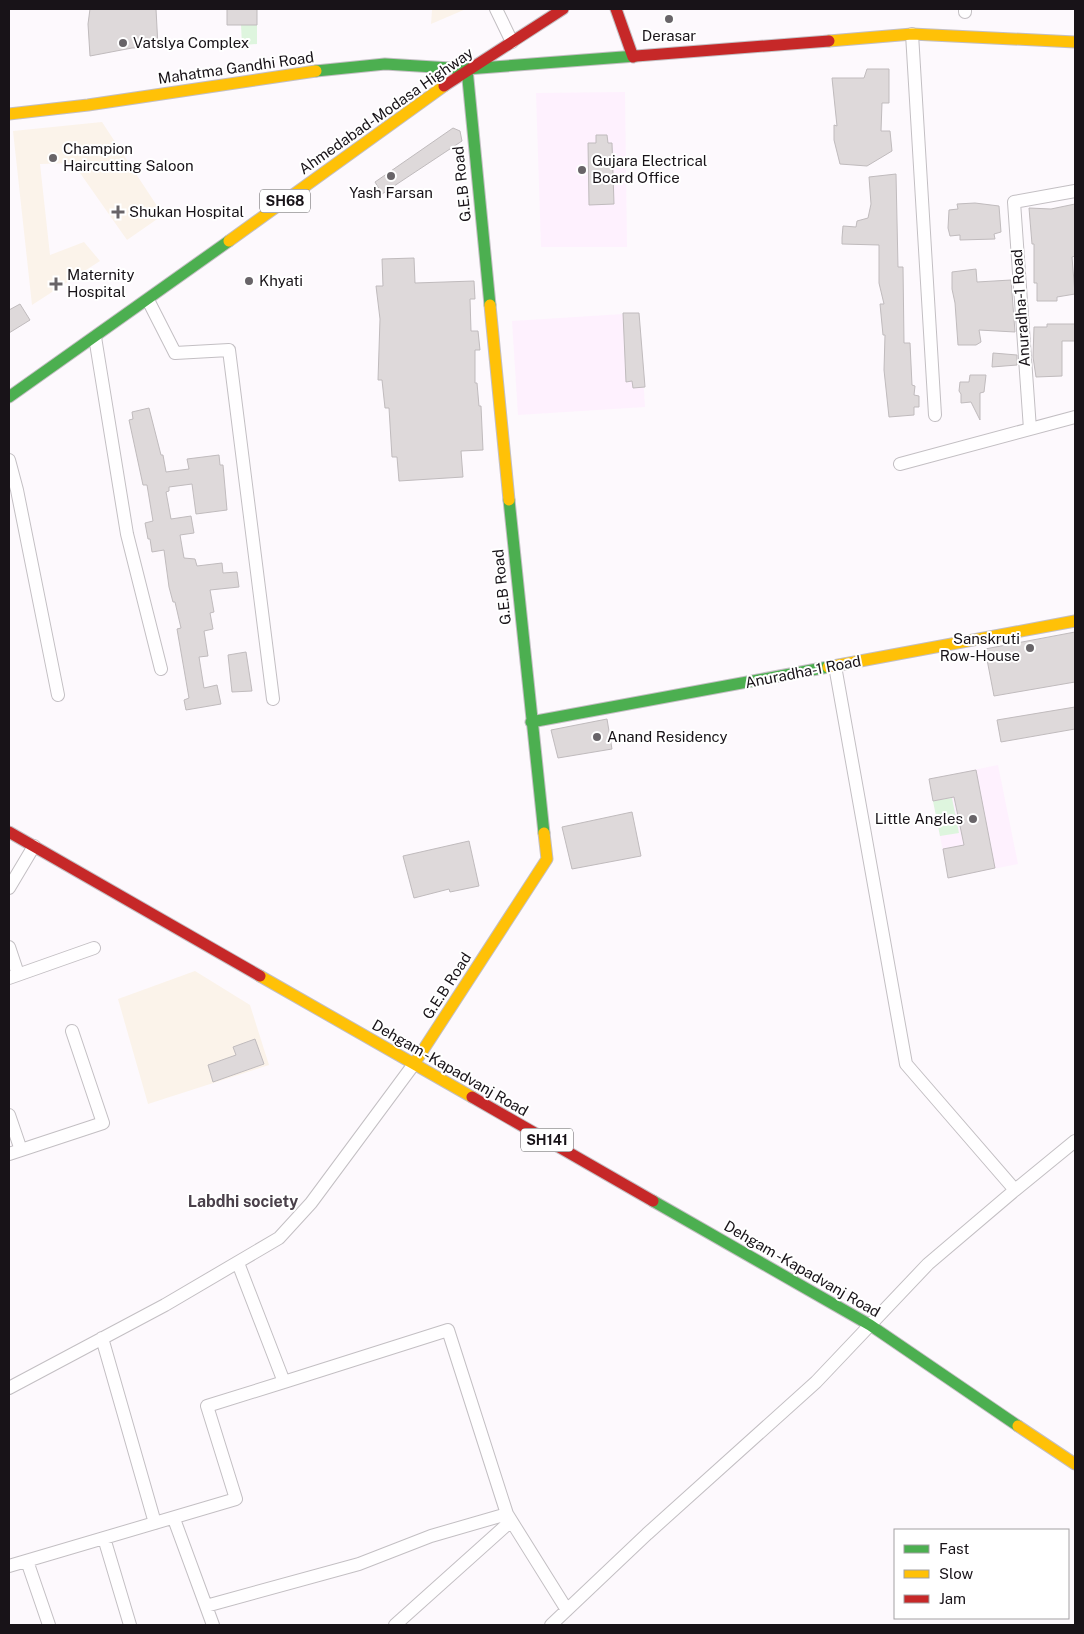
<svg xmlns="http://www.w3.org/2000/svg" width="1084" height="1634" viewBox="0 0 1084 1634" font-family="'Public Sans',sans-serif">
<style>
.commercial{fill:#fbf3ea}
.built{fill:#fef1fe}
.green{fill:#def5de}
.building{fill:#ded9da;stroke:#c0bbbd}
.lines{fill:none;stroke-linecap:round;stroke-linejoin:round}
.street-casing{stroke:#c3bfc3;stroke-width:14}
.fast-casing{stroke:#c3bfc3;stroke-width:13}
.slow-casing{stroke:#c3bfc3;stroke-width:13}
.jam-casing{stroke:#c3bfc3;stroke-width:13}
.street{stroke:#fffeff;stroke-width:12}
.fast{stroke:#4caf50;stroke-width:11}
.slow{stroke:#ffc107;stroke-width:11}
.jam{stroke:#c62828;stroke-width:11}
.poi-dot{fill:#686468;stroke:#fff;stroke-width:2}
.labels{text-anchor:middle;stroke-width:4;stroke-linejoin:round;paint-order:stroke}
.shield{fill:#fff;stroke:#5d5a5d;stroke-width:1}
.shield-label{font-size:14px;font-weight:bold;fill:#181318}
.poi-label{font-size:15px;fill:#181318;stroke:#fff;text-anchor:start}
.street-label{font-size:15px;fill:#181318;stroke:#fff}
.neighbourhood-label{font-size:16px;font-weight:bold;fill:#4a404a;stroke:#fff}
</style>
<rect width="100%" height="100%" fill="#fdf9fd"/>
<!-- commercial -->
<path class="commercial" d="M434,9H466L431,24L432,10Z
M102,122L163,215L127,240L73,163L40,164L50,255L84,242L100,261L32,305L13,131Z
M195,971L250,1005L269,1065L148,1104L118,999Z"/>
<!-- built -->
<path class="built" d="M625,92L627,247H541L536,93Z
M639,313L645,407L518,415L512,321Z
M998,765L1018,864L948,878L929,779Z"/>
<!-- green -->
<path class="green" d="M241,25H257V44L242,45Z
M952,798L959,833L940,836L933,801Z"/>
<!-- building -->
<path class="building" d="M90,9H156L158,47L132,48L90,56L88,24Z
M227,9H257V25H227Z
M867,69H889V103H882L881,131H890L892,151L867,166L840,164L834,140V125L837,126L832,78H864Z
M453,128L460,131L462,141L382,194L375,182Z
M596,135H607L608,143H612L614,204L589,205L588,143H596Z
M896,174L898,267H903L904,343H910L912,385L915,386L914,395L919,396V407H914V415L889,417L884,370L885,335H883L880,304H884L879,283V245L842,244V238L843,226L856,227L857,221L868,218L871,204L869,177Z
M975,203L999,206L1001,232L994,234L995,239L960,240V235L950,236L948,228L949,210L958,209L957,204Z
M1075,204V256L1072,257L1075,294L1057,297V301H1037V283H1034V244H1032L1029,208L1051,209Z
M414,258L415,283L474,281L475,299H470L471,331H478L480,350H475V383H477L479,406H481L483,450L461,451L463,477L399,481L397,457H392L389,408H385L382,380H378L380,319L376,286H383L382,259Z
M976,269L977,282L1011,280L1015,332L979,330L981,342L976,345H958L955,303L952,289V272Z
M20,304L30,320L9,333V310Z
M623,313H639L645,387L633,388L632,381L626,382Z
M1047,324H1075V341H1062V376L1036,377L1033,357L1034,327H1047Z
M993,353L1017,355V365L992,367Z
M970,375H986L984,392L980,393V420L971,402L961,403V394L959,391L960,382H969Z
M149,408L161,455H163L166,472L189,469L187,459L219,455L220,465H223L227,510L196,514L192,484L169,487V491L166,492L171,519L191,516L194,533L180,535L184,558L195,559L197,566L222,563L223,573L237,572L239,587L210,590L214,612L210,613L213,629L204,631L208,656L199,657L204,688L217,685L221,704L186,710L184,700L189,698L177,629L181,628L175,602H173L169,587L164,550L152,552L150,539H148L145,523L153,521L147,485H143L129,420L133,419L132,412Z
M1075,632V682L994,696L985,649Z
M246,652L252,691L232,692L228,655Z
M1075,707V729L1001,742L997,720Z
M607,719L612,749L558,758L551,730Z
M976,770L995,868L948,878L943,849L964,845L954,797L933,801L929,779Z
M632,812L641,856L572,869L562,827Z
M469,841L479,886L450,892L449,889L414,898L403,856Z
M255,1039L264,1064L213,1082L208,1065L236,1055L233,1047Z"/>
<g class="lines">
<defs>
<path id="street" d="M496,9L512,42
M965,9V12
M912,34L935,415
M148,300L175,353L229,350L273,699
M95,337L127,534L161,669
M1030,429L1014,202L1075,191
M9,460L17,490L58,695
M900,464L1075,417
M9,888L34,846
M9,947L18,974
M9,978L94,948
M9,1115L21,1150
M9,1154L103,1123L72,1031
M1015,1190L1075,1141
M102,1338L155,1523
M9,1388L165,1305L279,1238L311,1203L414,1064
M507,1514L567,1610
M174,1519L213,1625
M104,1538L130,1625
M27,1561L49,1625
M9,1566L236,1499L207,1406L284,1382L238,1263
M206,1606L359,1564L431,1536L507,1514L448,1330L284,1382
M395,1625L511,1521
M551,1625L647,1534L816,1382L928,1264L1015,1190L906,1064L835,666"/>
<path id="fast" d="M467,69L490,305
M316,71L385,64L467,69L636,56
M9,397L229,241
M509,500L544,833
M531,722L828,667
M653,1201L870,1325L1018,1426"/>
<path id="slow" d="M829,41L912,34L1075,42
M9,114L88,105L316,71
M229,241L444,86
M490,305L509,500
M828,667L1075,621
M260,976L472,1097
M414,1064L547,859L544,833
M1018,1426L1075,1464"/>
<path id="jam" d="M616,9L633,57
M636,56L829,41
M444,86L563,9
M9,832L260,976
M472,1097L653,1201"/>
</defs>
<!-- street casing -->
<use href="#street" class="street-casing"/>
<!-- fast casing -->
<use href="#fast" class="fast-casing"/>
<!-- slow casing -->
<use href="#slow" class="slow-casing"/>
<!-- jam casing -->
<use href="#jam" class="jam-casing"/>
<!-- street -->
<use href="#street" class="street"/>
<!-- fast -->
<use href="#fast" class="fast"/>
<!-- slow -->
<use href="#slow" class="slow"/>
<!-- jam -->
<use href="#jam" class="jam"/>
</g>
<!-- markers -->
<g class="poi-dot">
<circle cx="669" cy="19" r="5"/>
<circle cx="123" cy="43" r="5"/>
<circle cx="53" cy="158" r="5"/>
<circle cx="582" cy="170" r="5"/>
<circle cx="391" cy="176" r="5"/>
<path d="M115.5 204.5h5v5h5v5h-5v5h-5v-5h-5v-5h5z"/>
<circle cx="249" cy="281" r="5"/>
<path d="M53.5 276.5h5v5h5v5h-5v5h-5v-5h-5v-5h5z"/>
<circle cx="1030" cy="648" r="5"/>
<circle cx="597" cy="737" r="5"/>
<circle cx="973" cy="819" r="5"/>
</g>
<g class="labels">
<!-- shield labels -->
<g class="shield">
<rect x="260" y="189.5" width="50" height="23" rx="4"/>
<rect x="521" y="1128.5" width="52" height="23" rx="4"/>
</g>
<g class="shield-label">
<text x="285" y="206">SH68</text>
<text x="547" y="1145">SH141</text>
</g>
<!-- poi labels -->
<g class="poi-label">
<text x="669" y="41" text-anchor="middle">Derasar</text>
<text x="133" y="48">Vatslya Complex</text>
<text x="63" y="154">Champion<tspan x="63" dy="17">Haircutting Saloon</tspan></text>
<text x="592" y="166">Gujara Electrical<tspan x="592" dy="17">Board Office</tspan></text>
<text x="391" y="198" text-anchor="middle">Yash Farsan</text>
<text x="129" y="217">Shukan Hospital</text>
<text x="67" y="280">Maternity<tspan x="67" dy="17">Hospital</tspan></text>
<text x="259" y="286">Khyati</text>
<text x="1020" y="644" text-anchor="end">Sanskruti<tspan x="1020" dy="17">Row-House</tspan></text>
<text x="607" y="742">Anand Residency</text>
<text x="963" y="824" text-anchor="end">Little Angles</text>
</g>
<!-- street labels -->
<g class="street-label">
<text transform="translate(236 68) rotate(-8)" y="5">Mahatma Gandhi Road</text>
<text transform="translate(386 111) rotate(-35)" y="5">Ahmedabad-Modasa Highway</text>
<text transform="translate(462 184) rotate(-96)" y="5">G.E.B Road</text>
<text transform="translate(1021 308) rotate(-94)" y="5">Anuradha-1 Road</text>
<text transform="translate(502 587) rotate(-96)" y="5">G.E.B Road</text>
<text transform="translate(803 672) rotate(-11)" y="5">Anuradha-1 Road</text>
<text transform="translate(447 986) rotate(-57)" y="5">G.E.B Road</text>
<text transform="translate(450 1068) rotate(30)" y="5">Dehgam -Kapadvanj Road</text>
<text transform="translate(802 1269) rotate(30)" y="5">Dehgam -Kapadvanj Road</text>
</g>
<!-- neighbourhood labels -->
<g class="neighbourhood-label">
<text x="243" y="1207">Labdhi society</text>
</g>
</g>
<!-- border -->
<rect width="1084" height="1634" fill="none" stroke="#181318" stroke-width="20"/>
<!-- legend -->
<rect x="894" y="1529" width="175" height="90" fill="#ffffff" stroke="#a3a1a3"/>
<rect x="904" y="1545" width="25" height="8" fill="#4caf50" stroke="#a3a1a3"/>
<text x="939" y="1554" font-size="15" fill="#181318">Fast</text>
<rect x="904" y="1570" width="25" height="8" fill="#ffc107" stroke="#a3a1a3"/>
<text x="939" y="1579" font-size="15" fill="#181318">Slow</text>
<rect x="904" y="1595" width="25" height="8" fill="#c62828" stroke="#a3a1a3"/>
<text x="939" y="1604" font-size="15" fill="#181318">Jam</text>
</svg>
